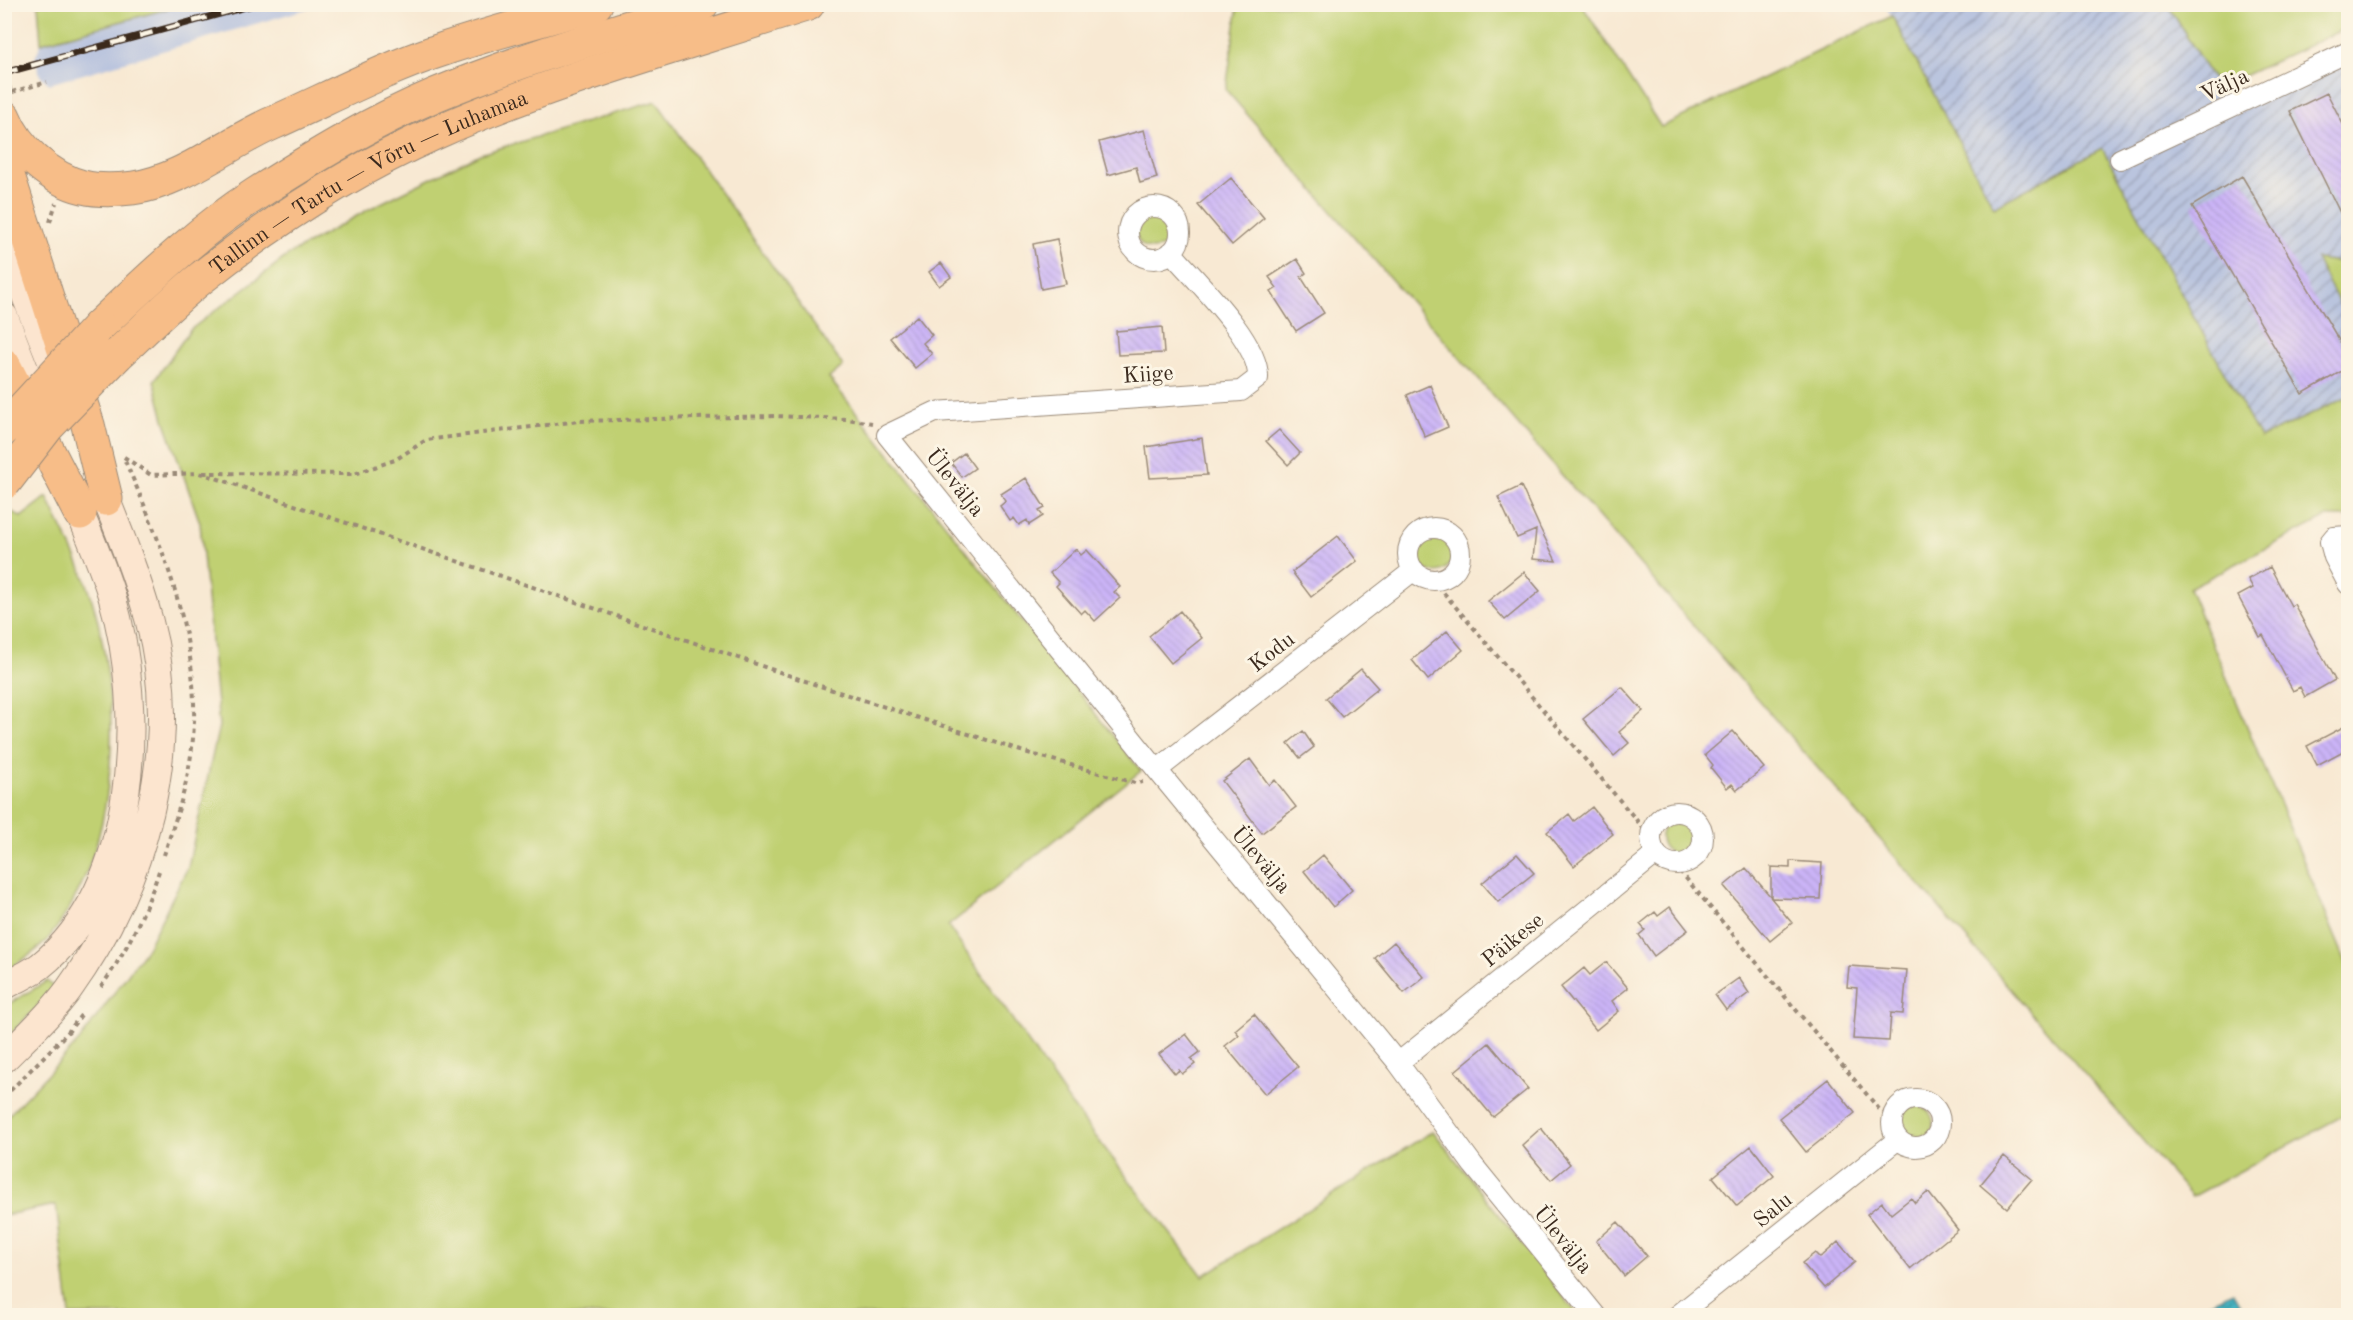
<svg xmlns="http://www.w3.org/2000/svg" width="2353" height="1320" viewBox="0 0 2353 1320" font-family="'Old Standard TT',serif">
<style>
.industrial{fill:url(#industrial-furrows)}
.railway{fill:#bac4de}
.green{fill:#c0d072;stroke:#7e7d48;stroke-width:1.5}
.water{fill:url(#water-waves);stroke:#406f70;stroke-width:1.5}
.building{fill:url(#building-back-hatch)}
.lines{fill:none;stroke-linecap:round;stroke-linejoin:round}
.street-casing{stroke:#9a8a78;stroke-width:22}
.secondary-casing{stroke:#9a8a78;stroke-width:29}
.highway-casing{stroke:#9a8a78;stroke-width:35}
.path{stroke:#9a8a78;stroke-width:4;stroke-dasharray:4.5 4.5;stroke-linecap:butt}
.street{stroke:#fff;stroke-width:20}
.secondary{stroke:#fce5cf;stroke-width:27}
.highway{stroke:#f7bd88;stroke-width:33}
.rail-casing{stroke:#3b2a1e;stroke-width:7}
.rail{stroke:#fcf5e5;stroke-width:4.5;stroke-dasharray:14;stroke-linecap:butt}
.highway-bridge-casing{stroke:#9a8a78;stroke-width:35;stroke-linecap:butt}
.highway-bridge{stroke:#f7bd88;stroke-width:33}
.labels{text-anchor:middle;stroke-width:6;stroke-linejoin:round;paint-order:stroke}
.street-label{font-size:22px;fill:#3b2a1e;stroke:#fcf5e5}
</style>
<defs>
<pattern id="industrial-furrows" width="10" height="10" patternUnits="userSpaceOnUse" patternTransform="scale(1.5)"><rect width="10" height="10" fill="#bac4de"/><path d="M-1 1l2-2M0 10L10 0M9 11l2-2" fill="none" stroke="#989fb3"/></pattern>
<pattern id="water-waves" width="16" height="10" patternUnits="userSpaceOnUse" patternTransform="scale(1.5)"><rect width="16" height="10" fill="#46b4c2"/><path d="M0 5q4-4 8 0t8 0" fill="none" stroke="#3c939d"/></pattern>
<pattern id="building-back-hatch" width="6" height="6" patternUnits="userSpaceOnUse" patternTransform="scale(1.5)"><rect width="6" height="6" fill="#cbb4f7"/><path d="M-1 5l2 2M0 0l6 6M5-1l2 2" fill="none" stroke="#af9bd3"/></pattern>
</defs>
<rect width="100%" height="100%" fill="#fcf5e5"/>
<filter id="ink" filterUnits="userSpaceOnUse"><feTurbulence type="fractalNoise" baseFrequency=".0167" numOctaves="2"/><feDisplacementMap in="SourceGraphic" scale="12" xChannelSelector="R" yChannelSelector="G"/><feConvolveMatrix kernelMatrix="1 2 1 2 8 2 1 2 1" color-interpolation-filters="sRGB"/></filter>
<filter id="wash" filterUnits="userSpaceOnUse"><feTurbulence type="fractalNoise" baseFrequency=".008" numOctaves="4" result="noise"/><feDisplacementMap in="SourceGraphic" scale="24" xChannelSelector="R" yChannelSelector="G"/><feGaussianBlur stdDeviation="1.35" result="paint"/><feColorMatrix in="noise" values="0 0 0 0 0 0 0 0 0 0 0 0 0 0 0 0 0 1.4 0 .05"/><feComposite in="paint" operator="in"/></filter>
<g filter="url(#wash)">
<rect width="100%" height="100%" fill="#f8e9d3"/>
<!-- industrial -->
<path class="industrial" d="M1885,5H2168L2233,114L2348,60V263L2316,260L2348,320V397L2260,438L2102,148L1994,207Z"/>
<!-- railway -->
<path class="railway" d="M182,5H320L49,84L40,75L35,58L41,43Z"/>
<!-- green -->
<path class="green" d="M38,5V4L182,5L41,43Z
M1238,5H1582L1661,127L1892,16L1994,207L2102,148L2260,438L2348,397V517H2327L2189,588L2348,967V1113L2192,1197L1226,90Z
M2168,5H2348V27L2218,88Z
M656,101L843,366L829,378L1141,771L948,926L1070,1103L1203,1276L1433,1131L1578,1315H70L56,1205L5,1215V1119L79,1041L147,948L188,867L219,726L200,523L164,419L154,381L190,330L290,254L369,209L480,154Z
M1136 232a17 17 0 1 1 34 0a17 17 0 1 1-34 0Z
M2316,259L2348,263V320Z
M47,497C61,528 80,560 90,593C124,700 122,848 48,939C37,952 18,962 5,972V512L7,509L21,517Z
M1417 554a18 18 0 1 1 36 0a18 18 0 1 1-36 0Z
M1661 837a17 17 0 1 1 34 0a17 17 0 1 1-34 0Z
M47,981L56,989L5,1039V1006Z
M1899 1123a17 17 0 1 1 34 0a17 17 0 1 1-34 0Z"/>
<!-- water -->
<path class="water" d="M2233,1292L2246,1315H2182Z"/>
<g id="blocks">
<!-- building -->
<path class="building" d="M2327,93L2349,136V231L2290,111Z
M1144,130L1157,178L1140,183L1136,167L1108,175L1099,142Z
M2242,176L2349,357V367L2302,394L2192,206Z
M1231,178L1264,218L1232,245L1198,205Z
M1057,239L1066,284L1041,289L1033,244Z
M1297,259L1306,273L1301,277L1324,313L1296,331L1271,292L1277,288L1269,277Z
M941,263L951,277L939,286L929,272Z
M917,316L932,335L923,343L932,354L915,368L890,338Z
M1162,327L1164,353L1118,355L1116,331Z
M1430,385L1448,427L1425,437L1407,395Z
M1279,430L1300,453L1288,465L1266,441Z
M1202,438L1207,475L1150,478L1146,447Z
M964,453L975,468L962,477L951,463Z
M1026,478L1045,508L1039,511L1043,516L1029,525L1027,520L1019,525L1014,518L1010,521L1000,506L1006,501L1001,494Z
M1521,486L1540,528L1556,561L1533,559L1536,530L1517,538L1498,497Z
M1338,536L1357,561L1311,597L1292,572Z
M1076,549L1081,555L1087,550L1120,587L1114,592L1120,598L1095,621L1085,610L1081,614L1056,586L1059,583L1050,573Z
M2270,567L2291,606L2294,604L2335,680L2305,697L2300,687L2293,691L2263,635L2260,637L2238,596L2253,588L2248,579Z
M1524,572L1540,591L1505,620L1488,601Z
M1180,611L1202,638L1171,663L1149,636Z
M1447,631L1463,650L1428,680L1412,660Z
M1361,669L1378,688L1342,717L1326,698Z
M1622,687L1643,711L1619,732L1629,743L1614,756L1583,719Z
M2349,724V748L2317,765L2307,746Z
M1303,731L1314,747L1300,758L1288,743Z
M1733,731L1764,768L1737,790L1732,784L1727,788L1711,768L1713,765L1705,755Z
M1250,759L1269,785L1275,780L1296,807L1262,833L1222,781Z
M1592,807L1613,834L1574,866L1547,832L1569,814L1574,821Z
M1517,854L1534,873L1498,902L1482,883Z
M1323,855L1352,890L1333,907L1304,871Z
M1790,861L1822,863L1820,899L1771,898L1792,923L1770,941L1724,886L1746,868L1771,897V867L1790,868Z
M1670,907L1688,930L1654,956L1639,935L1645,930L1640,924L1655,912L1658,916Z
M1394,942L1424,977L1404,993L1375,958Z
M1606,962L1628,988L1612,1001L1619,1011L1596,1030L1561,987L1584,968L1590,975Z
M1849,966L1907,970L1903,1014L1891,1013L1889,1041L1853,1039L1857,988L1847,987Z
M1739,978L1749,993L1726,1010L1715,995Z
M1254,1014L1298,1067L1265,1094L1225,1046L1239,1035L1235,1030Z
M1186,1034L1200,1052L1191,1059L1195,1064L1182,1074L1179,1070L1175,1074L1159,1054Z
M1489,1043L1528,1089L1493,1117L1455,1071Z
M1828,1079L1855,1113L1806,1152L1779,1118Z
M1541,1128L1570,1164L1551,1180L1522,1145Z
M1751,1146L1774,1176L1737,1206L1713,1177Z
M2004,1156L2032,1179L2007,1208L1980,1185Z
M1928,1192L1958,1230L1910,1269L1867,1214L1882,1202L1891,1214L1911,1198L1915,1203Z
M1618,1222L1647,1256L1624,1276L1596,1241Z
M1838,1242L1855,1262L1824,1288L1802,1263L1815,1253L1820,1258Z"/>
</g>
</g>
<g filter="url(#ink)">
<use href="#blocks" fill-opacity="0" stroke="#9a8a78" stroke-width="1.5"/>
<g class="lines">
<defs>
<path id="street" d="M2120,159L2348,52
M1128 233a26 26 0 1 1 52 0a26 26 0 1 1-52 0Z
M1171,252C1195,280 1260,342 1258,378L1241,391L935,412L887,435L1157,770L1398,1063L1473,1165L1596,1316
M1408 554a26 26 0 1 1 52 0a26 26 0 1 1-52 0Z
M2348,536L2334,537L2330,542L2334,557L2348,584
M1157,770L1414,570
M1651 838a26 26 0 1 1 52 0a26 26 0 1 1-52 0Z
M1398,1063L1656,854
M1892 1123a24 24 0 1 1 48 0a24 24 0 1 1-48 0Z
M1677,1316L1897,1140"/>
<path id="secondary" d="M4,242L62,388
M4,316L39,406
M4,986C16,980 29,974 40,966C139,887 145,709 112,597C102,563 86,529 73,495
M4,1059C26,1037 51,1014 69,989C144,885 183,746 149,620C136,572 116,524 98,479"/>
<g id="highway">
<path d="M4,117C16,148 50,179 83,187C99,191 117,190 133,188C181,182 229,142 273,123C327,99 388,67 444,49C494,32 546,19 596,4"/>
<path d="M4,163L88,425L106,499"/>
<path d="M99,326C149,279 198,231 256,194C312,158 373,121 435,95C521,59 613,32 702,4"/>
<path id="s1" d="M117,355C144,330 171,302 201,278C272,222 352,170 435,133C555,79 684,45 808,4"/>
<path d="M4,365L80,513"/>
</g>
</defs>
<!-- street casing -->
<use href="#street" class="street-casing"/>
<!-- secondary casing -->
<use href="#secondary" class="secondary-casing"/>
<!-- highway casing -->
<use href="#highway" class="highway-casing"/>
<!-- path -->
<path class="path" d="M4,68L11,93
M12,92L47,82
M50,222L56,203
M124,457L151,475L199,473L213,477L814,684L1021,751L1135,783L1143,782
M125,461C167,554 209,663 189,767C184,797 173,826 164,855
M203,473L354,474L395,460L426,440L579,421L775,416L847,419L872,423
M1432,579L1650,836
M1674,864L1879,1109L1892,1116
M101,987C127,950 145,914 159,871
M4,1097L69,1031L81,1015"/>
<!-- street -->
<use href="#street" class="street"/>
<!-- secondary -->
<use href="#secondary" class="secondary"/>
<!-- highway -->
<use href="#highway" class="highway"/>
<defs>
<path id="rail" d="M4,73L256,4"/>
</defs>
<!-- rail casing -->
<use href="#rail" class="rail-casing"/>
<!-- rail -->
<use href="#rail" class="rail"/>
<defs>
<path id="highway-bridge" d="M4,429L99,326
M4,483L48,426L117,355"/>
</defs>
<!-- highway-bridge casing -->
<use href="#highway-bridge" class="highway-bridge-casing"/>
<!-- highway-bridge -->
<use href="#highway-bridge" class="highway-bridge"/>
</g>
</g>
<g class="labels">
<!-- street labels -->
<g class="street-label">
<text transform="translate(2224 84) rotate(-25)" y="8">Välja</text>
<text dy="8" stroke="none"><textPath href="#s1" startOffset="308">Tallinn — Tartu — Võru — Luhamaa</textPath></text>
<text transform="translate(1148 373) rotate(-4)" y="8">Kiige</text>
<text transform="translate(956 482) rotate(51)" y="8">Ülevälja</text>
<text transform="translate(1271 651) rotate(-38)" y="8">Kodu</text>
<text transform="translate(1262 859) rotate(50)" y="8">Ülevälja</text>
<text transform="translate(1512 939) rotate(-39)" y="8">Päikese</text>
<text transform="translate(1772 1209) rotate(-39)" y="8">Salu</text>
<text transform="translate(1564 1239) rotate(51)" y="8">Ülevälja</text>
</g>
</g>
<!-- margin -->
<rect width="2353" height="1320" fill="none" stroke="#fcf5e5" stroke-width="24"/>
</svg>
